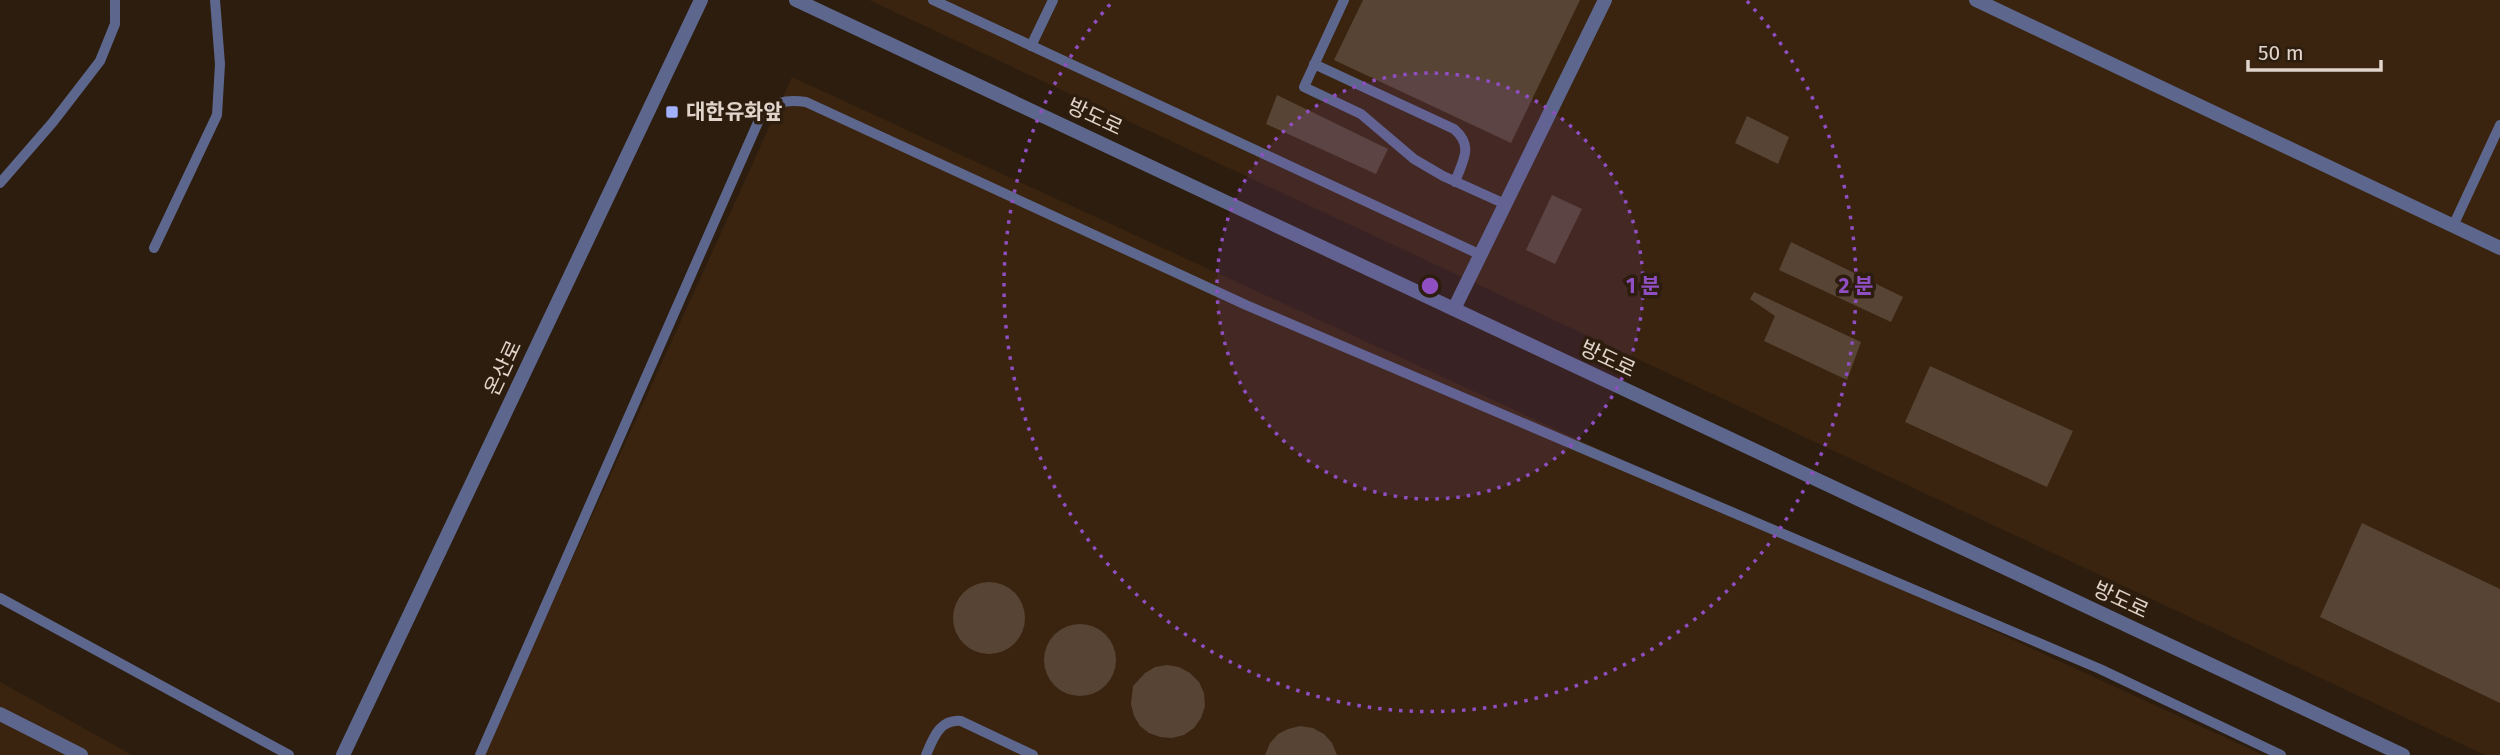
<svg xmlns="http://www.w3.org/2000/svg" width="2500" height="755" viewBox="0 0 2500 755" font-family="'Fira Sans','Noto Sans KR',sans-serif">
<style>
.built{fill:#3a240f}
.building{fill:#574434}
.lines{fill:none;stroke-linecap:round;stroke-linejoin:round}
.service{stroke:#5d678e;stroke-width:10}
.minor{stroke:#5d678e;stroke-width:14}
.tertiary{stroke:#5d678e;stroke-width:14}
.ring{fill:none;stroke:#8f4ec1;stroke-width:3.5;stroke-dasharray:3.5 7}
.poi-dot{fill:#a1b2fd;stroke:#2d1d0e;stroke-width:2.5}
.labels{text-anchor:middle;stroke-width:7;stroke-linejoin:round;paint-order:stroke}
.poi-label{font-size:21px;font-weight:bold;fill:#e0d4cb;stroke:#2d1d0e;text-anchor:start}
.street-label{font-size:21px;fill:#e0d4cb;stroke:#2d1d0e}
.centre{fill:#8f4ec1;stroke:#2d1d0e;stroke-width:3.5}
.ring-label{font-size:21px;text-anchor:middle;font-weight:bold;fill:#8f4ec1;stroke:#2d1d0e;stroke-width:7;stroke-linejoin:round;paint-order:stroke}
</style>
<rect width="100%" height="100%" fill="#2d1d0e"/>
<!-- built -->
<path class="built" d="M869,0H2500V755H2485Z
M792,77L2263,755H483Z
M0,682L132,755H0Z"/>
<!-- building -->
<path class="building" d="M1363,0H1580L1511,143L1334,60Z
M1277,95L1388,149L1376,174L1266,124Z
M1747,116L1789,137L1778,164L1735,143Z
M1552,195L1582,209L1555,264L1526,250Z
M1791,242L1903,297L1891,322L1779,270Z
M1754,292L1861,342L1847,380L1764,341L1775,316L1750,299Z
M1930,366L2073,431L2047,487L1905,422Z
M2362,523L2500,589V703L2320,617Z
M953 618a36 36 0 1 1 72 0a36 36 0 1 1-72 0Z
M1044 660a36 36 0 1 1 72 0a36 36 0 1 1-72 0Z
M1167,665L1179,667L1190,673L1199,682L1204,693L1205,706L1201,718L1194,728L1184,735L1172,738L1160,737L1149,733L1140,726L1134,716L1131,704L1133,686L1145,673L1155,667Z
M1300,726L1313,728L1324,734L1332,743L1337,755H1265L1270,743L1278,734L1288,729Z"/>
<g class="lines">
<!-- service -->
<path class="service" d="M933,0L1481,255
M1344,0L1304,87L1361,114L1414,159L1443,176L1505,204
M1031,46L1053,0
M1314,64L1454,129C1474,146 1463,160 1455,182
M0,183L53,122L100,61L115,24V0
M2453,226L2500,125
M154,248L217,115L220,64L215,0
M0,598L289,755
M480,755L759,120C771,102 785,99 806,102L1246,305L2100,669L2281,755
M926,755C933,739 939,719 961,721L1033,755"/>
<!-- minor -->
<path class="minor" d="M1976,0L2500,248
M1454,309L1605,0
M0,714L81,755"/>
<!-- tertiary -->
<path class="tertiary" d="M796,0L2403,755
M343,755L701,0"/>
</g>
<!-- distance rings -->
<circle cx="1430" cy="286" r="213" fill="#8f4ec1" fill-opacity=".12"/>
<g class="ring">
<circle cx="1430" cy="286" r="213"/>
<path d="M1747 1A426 426 0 1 1 1113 1"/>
</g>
<!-- markers -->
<rect class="poi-dot" x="665" y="105" width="14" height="14" rx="3.5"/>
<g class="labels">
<!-- poi labels -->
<g class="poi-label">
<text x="686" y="119">대한유화앞</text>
</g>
<!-- street labels -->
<g class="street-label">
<text transform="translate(1095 117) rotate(25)" y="7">방도로</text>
<text transform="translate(1608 359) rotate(25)" y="7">방도로</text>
<text transform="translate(503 368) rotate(-65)" y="7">온산로</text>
<text transform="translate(2121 600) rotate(25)" y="7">방도로</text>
</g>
</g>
<circle cx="1430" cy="286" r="10" class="centre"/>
<g class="ring-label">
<text x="1643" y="293">1 분</text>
<text x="1856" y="293">2 분</text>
</g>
<!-- scale -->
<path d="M2248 60v10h133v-10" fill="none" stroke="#e0d4cb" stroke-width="3.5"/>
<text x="2258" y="60" font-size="21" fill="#e0d4cb" stroke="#2d1d0e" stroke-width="5" paint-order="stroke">50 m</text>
</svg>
